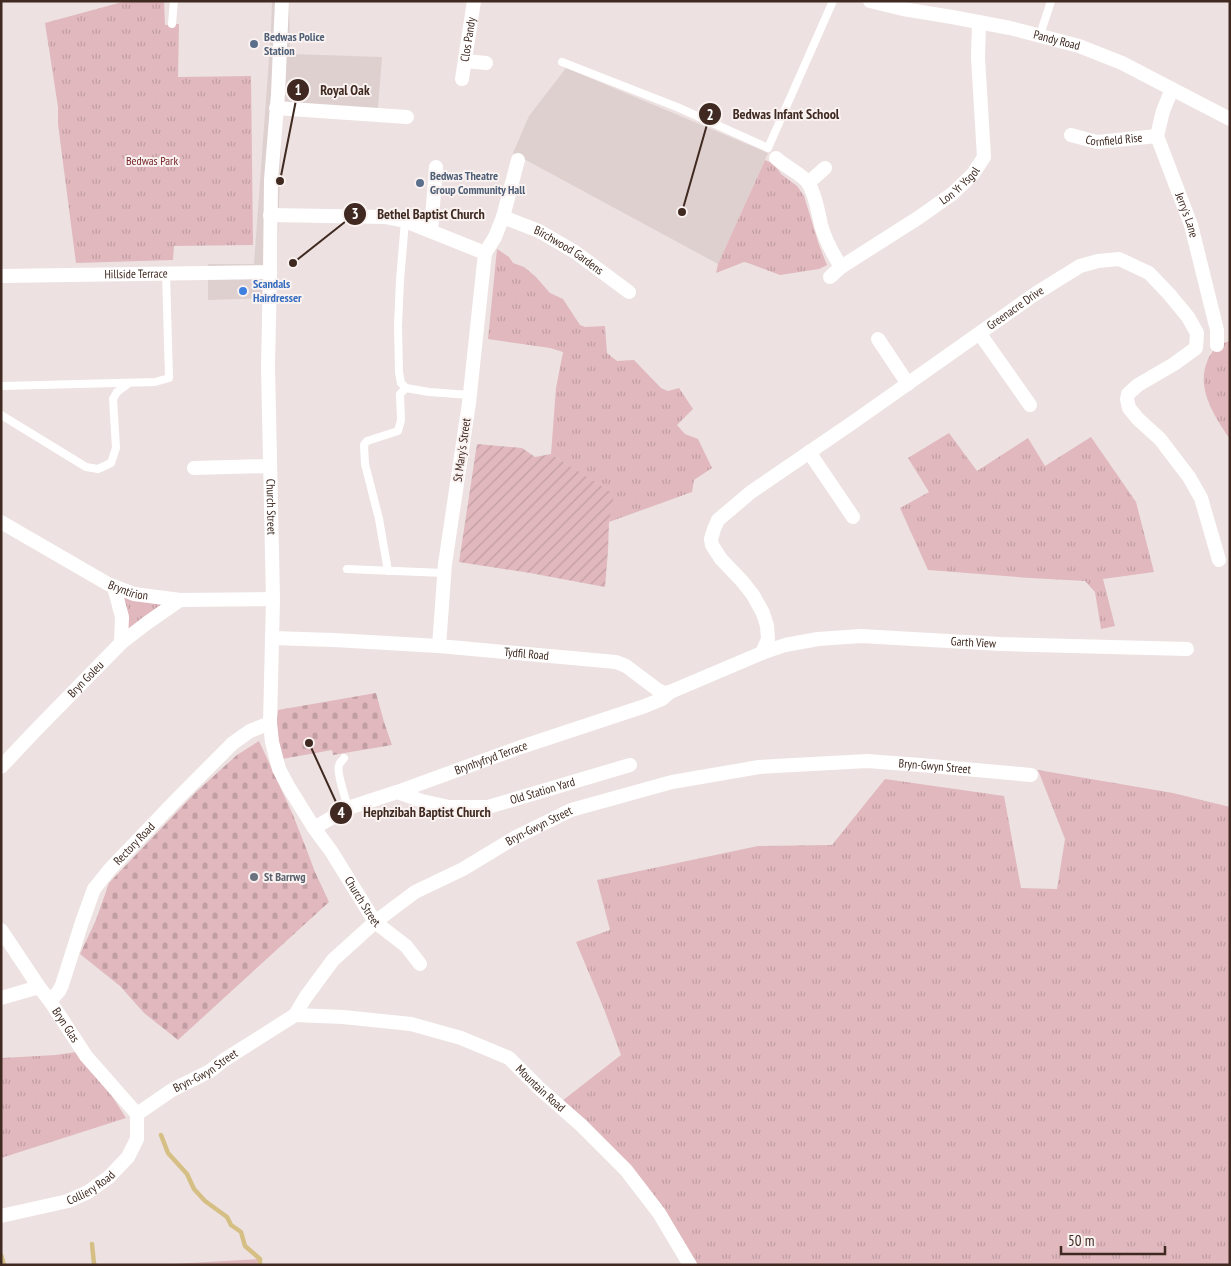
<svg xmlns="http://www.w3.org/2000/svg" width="1231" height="1266" viewBox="0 0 1231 1266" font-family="'PT Sans Narrow',sans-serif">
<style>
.built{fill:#ddd0cf}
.grass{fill:url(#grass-tufts)}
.cemetery{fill:url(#cemetery-stones)}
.garden{fill:url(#garden-furrows)}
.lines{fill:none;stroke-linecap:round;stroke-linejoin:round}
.stream{stroke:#d6bf84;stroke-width:4.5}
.service{stroke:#fff;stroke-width:8}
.minor{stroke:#fff;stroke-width:14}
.tertiary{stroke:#fff;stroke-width:14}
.service-dot{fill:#5c6f8a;stroke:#f9f2f1;stroke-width:2}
.shop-dot{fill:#3f7fe0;stroke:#f9f2f1;stroke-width:2}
.worship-dot{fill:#6b7280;stroke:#f9f2f1;stroke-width:2}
.labels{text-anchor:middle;stroke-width:4;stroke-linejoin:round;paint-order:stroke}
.service-label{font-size:12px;font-weight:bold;fill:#4e5e75;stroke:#f9f2f1;text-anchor:start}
.street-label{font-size:12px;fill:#3f2920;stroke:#f9f2f1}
.park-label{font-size:12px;fill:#79272a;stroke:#f9f2f1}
.shop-label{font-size:12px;font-weight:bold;fill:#366cbe;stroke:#f9f2f1;text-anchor:start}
.worship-label{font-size:12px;font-weight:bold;fill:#5b616d;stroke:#f9f2f1;text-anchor:start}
.leader{fill:none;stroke:#3f2920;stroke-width:2}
.callout-dot{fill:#3f2920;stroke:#f9f2f1;stroke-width:2}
.mark-label{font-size:15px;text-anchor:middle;font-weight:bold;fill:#fff}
.callout-label{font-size:14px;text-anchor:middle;font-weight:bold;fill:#3f2920;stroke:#f9f2f1;stroke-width:4;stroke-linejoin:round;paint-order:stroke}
</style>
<defs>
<pattern id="grass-tufts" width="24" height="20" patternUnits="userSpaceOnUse" patternTransform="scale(1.25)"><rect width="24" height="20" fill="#e0b8be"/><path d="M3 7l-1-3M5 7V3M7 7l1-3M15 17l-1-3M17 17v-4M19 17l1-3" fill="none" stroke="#c19ea3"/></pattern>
<pattern id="cemetery-stones" width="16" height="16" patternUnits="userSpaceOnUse" patternTransform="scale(1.25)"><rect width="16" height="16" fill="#e0b8be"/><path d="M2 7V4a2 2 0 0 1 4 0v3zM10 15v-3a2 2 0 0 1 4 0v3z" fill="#c19ea3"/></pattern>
<pattern id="garden-furrows" width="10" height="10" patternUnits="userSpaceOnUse" patternTransform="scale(1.25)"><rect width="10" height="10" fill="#e0b8be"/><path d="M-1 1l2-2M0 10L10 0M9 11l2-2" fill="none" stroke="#c19ea3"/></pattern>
</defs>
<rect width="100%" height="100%" fill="#ede2e1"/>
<!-- built -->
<path class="built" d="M272,1H289L290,54L382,57L377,119L282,114L276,298L208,300V264H254L271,31Z
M566,68L768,153L718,264L513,153L529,116Z"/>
<!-- grass -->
<path class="grass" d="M126,1H164L165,25L179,24L178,77L251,76L253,245L174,246L173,260L76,263L58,124V107L45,23Z
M765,160L774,164L781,174L797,186L804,196L819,245L827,265L819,269L780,275L748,263L744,262L716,273L718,264Z
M497,249L509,257L513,263L524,267L535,276L550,293L563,299L580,325L585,327L605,326L607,353L617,361L634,360L661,388L668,391L679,388L693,409L677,425L685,434L698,439L712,468L694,480L692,492L609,522L613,494L551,454L556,388L563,352L550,348L488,339Z
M1230,341V439C1215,417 1196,389 1207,362C1209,356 1214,350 1217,345Z
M949,433L977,471L1028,438L1045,466L1091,437L1136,502L1154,572L1103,579L1115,626L1101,629L1095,592L1085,581L1030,578L928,570L900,508L929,492L908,458Z
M114,587L180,600L121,643Z
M1038,770L1173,793L1230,807V1265H698L668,1216L643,1181L615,1150L562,1101L621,1055L604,1009L576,942L610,930L597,880L758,846L832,845L885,779L1004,796L1021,888L1057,889L1065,839Z
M76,1052L103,1082L126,1118L1,1158V1058L56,1055Z
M260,1259V1265H155Z"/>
<!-- cemetery -->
<path class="cemetery" d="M376,693L384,722L392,745L333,755L332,750L282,759L276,729L278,710Z
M259,741L293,815L306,848L315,872L329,902L178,1040L144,1013L120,986L80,954L96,920L109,883L196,792L237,755Z"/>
<!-- garden -->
<path class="garden" d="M477,444L522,448L535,457L551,454L614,494L609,522L608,551L605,587L530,573L459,562Z"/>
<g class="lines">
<!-- stream -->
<path class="stream" d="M161,1135L168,1153L187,1174L194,1189L205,1201L227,1217L231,1225L241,1232L245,1246L260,1259V1265
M92,1244L94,1264L95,1265
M1,1255L4,1265"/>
<!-- service -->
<path class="service" d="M172,24L174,1
M1040,35L1051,1
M562,62L677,107L768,148L833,1
M405,221L400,280L398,326L399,372L401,383L406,388L429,392L470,395
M1,386L155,382L169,378L166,273
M1,415L86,467L98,469L111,463L116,448L113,399L117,392L129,383
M347,569L444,573
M388,571L379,519L365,464L364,445L367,441L398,431L401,420L400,394L406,388
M344,758C343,760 340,762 339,765C336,772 346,799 348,808"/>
<!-- minor -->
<g class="minor">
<path id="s1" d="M870,1L903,9L952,17L1010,28L1079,46L1122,63L1230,119"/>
<path d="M465,61L486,63"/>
<path id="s2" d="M462,79L474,1"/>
<path id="s3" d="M1172,89L1163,111L1157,136L1191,225L1217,330V345"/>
<path d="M276,108L407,117"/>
<path id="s4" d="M1071,135L1097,142L1157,136"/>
<path d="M776,158C784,166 804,175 809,184C816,197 818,211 821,225C825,240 833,254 841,267"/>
<path d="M808,183L825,168"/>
<path d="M270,215L385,217L405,221L485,253L469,403L445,564L439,646"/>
<path id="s5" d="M503,217L539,231L575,252L629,292"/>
<path d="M431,231L436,167"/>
<path d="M485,253L495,237L503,217L518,160"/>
<path id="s6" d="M270,272L268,367L273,599L270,723L272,742L279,769L288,786L314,828L331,851L375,922L406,946L420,964"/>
<path id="s7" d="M830,277L841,267L918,218L952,194L973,174L984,157L978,58L979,22"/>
<path d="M980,334L1030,405"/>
<path d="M878,339L908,384"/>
<path d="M809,452L853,517"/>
<path d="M194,468L270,466"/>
<path id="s8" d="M1,522L108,584L134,594L180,600L273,599"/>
<path d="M114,587L122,617L121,643"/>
<path id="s9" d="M272,638L334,640L439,646L616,662L626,666L658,690L664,693L670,692L762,653L785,645L818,639L861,636L1000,644L1187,649"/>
<path id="s10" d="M762,653L768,639L767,626L763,613L753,595L742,581L721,559L712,545L711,539L714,529L718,520L751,492L852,423L1035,294L1080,266L1098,261L1119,259L1149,273L1169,294L1188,317L1197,333L1196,348L1174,364L1138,385L1128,394L1127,399L1129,408L1138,419L1160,439L1189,477L1201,498L1219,560"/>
<path id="s11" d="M1,767L34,732L121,643L147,623L180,600"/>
<path id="s12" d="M397,792L422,801L449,807H488L630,765"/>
<path id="s13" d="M314,828L348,808L397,792L521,747L645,706L662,699L670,692"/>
<path id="s14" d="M1,930L39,987L50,1001L86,1056L137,1114"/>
<path d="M1,998L39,987"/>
<path id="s15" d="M50,1001L59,991L62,985L82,922L94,889L110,869L178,798L233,743L250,731L270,723"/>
<path id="s16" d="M295,1015L343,1017L411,1024L461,1038L509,1058L540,1089L581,1125L626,1170L659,1213L690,1265"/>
<path id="s17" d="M137,1114L172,1090L210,1071L224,1060L295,1015L305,998L333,960L375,922L415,892L463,869L516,837L571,810L672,782L759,767L867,761L920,765L1031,775"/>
<path id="s18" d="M1,1216L68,1201L88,1192L109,1177L128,1157L137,1139V1114"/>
</g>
<!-- tertiary -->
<path class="tertiary" id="s19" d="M1,276L270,272L271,180L278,94L282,1"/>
</g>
<!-- markers -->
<g class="service-dot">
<circle cx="254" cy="44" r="5"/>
<circle cx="420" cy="183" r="5"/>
</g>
<circle class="shop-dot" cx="243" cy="291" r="5"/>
<circle class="worship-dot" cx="254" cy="877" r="5"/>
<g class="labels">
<!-- service labels -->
<g class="service-label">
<text x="264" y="41">Bedwas Police<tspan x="264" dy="14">Station</tspan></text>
<text x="430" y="180">Bedwas Theatre<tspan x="430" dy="14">Group Community Hall</tspan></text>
</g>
<!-- street labels -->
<g class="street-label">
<text dy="4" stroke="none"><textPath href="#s2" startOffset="40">Clos Pandy</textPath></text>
<text dy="4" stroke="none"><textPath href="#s1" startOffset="191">Pandy Road</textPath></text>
<text dy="4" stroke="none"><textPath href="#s4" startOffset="44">Cornfield Rise</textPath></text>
<text dy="4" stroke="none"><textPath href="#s7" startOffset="159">Lon Yr Ysgol</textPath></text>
<text dy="4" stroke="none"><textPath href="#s3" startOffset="134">Jerry's Lane</textPath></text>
<text dy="4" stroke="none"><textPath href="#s5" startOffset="74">Birchwood Gardens</textPath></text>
<text dy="4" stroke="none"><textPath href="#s19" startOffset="135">Hillside Terrace</textPath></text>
<text dy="4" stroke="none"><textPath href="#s10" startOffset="519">Greenacre Drive</textPath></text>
<text transform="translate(462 450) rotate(-82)" y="4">St Mary's Street</text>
<text dy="4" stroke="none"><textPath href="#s6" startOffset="235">Church Street</textPath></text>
<text dy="4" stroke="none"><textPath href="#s8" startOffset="145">Bryntirion</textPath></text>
<text dy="4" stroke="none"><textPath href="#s9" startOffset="722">Garth View</textPath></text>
<text dy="4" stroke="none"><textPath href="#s9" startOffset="255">Tydfil Road</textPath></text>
<text dy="4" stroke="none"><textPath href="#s11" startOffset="122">Bryn Goleu</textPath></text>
<text dy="4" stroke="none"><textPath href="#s13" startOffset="191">Brynhyfryd Terrace</textPath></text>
<text dy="4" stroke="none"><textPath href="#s17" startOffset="906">Bryn-Gwyn Street</textPath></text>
<text dy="4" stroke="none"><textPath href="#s12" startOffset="150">Old Station Yard</textPath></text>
<text dy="4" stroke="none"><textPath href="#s17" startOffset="501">Bryn-Gwyn Street</textPath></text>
<text dy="4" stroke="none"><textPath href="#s15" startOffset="182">Rectory Road</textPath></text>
<text dy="4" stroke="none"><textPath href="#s6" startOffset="655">Church Street</textPath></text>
<text dy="4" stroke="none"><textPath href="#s14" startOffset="115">Bryn Glas</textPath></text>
<text dy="4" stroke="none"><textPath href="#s17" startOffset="81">Bryn-Gwyn Street</textPath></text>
<text dy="4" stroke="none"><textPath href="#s16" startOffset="264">Mountain Road</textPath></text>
<text dy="4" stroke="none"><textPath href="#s18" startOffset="95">Colliery Road</textPath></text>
</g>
<!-- park labels -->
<g class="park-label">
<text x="152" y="165">Bedwas Park</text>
</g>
<!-- shop labels -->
<g class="shop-label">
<text x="253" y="288">Scandals<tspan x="253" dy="14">Hairdresser</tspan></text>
</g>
<!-- worship labels -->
<g class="worship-label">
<text x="264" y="881">St Barrwg</text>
</g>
</g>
<!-- callouts -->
<path class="leader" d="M280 181L298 90M682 212L710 114M293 263L355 214M309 743L341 813"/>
<g class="callout-dot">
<circle cx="280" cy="181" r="5"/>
<circle cx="682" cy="212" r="5"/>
<circle cx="293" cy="263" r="5"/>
<circle cx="309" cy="743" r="5"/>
<circle cx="298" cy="90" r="12"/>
<circle cx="710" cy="114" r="12"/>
<circle cx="355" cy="214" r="12"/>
<circle cx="341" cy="813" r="12"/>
</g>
<g class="mark-label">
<text x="298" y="95">1</text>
<text x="710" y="120">2</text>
<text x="355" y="219">3</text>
<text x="341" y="818">4</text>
</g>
<g class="callout-label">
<text x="345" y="95">Royal Oak</text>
<text x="786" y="119">Bedwas Infant School</text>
<text x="431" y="219">Bethel Baptist Church</text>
<text x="427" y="817">Hephzibah Baptist Church</text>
</g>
<!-- border -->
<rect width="1231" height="1266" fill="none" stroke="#3f2920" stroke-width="5"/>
<!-- scale -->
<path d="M1061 1246v8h104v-8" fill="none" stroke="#3f2920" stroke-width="2.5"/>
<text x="1068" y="1246" font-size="15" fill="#3f2920" stroke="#f9f2f1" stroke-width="4" paint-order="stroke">50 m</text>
</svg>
